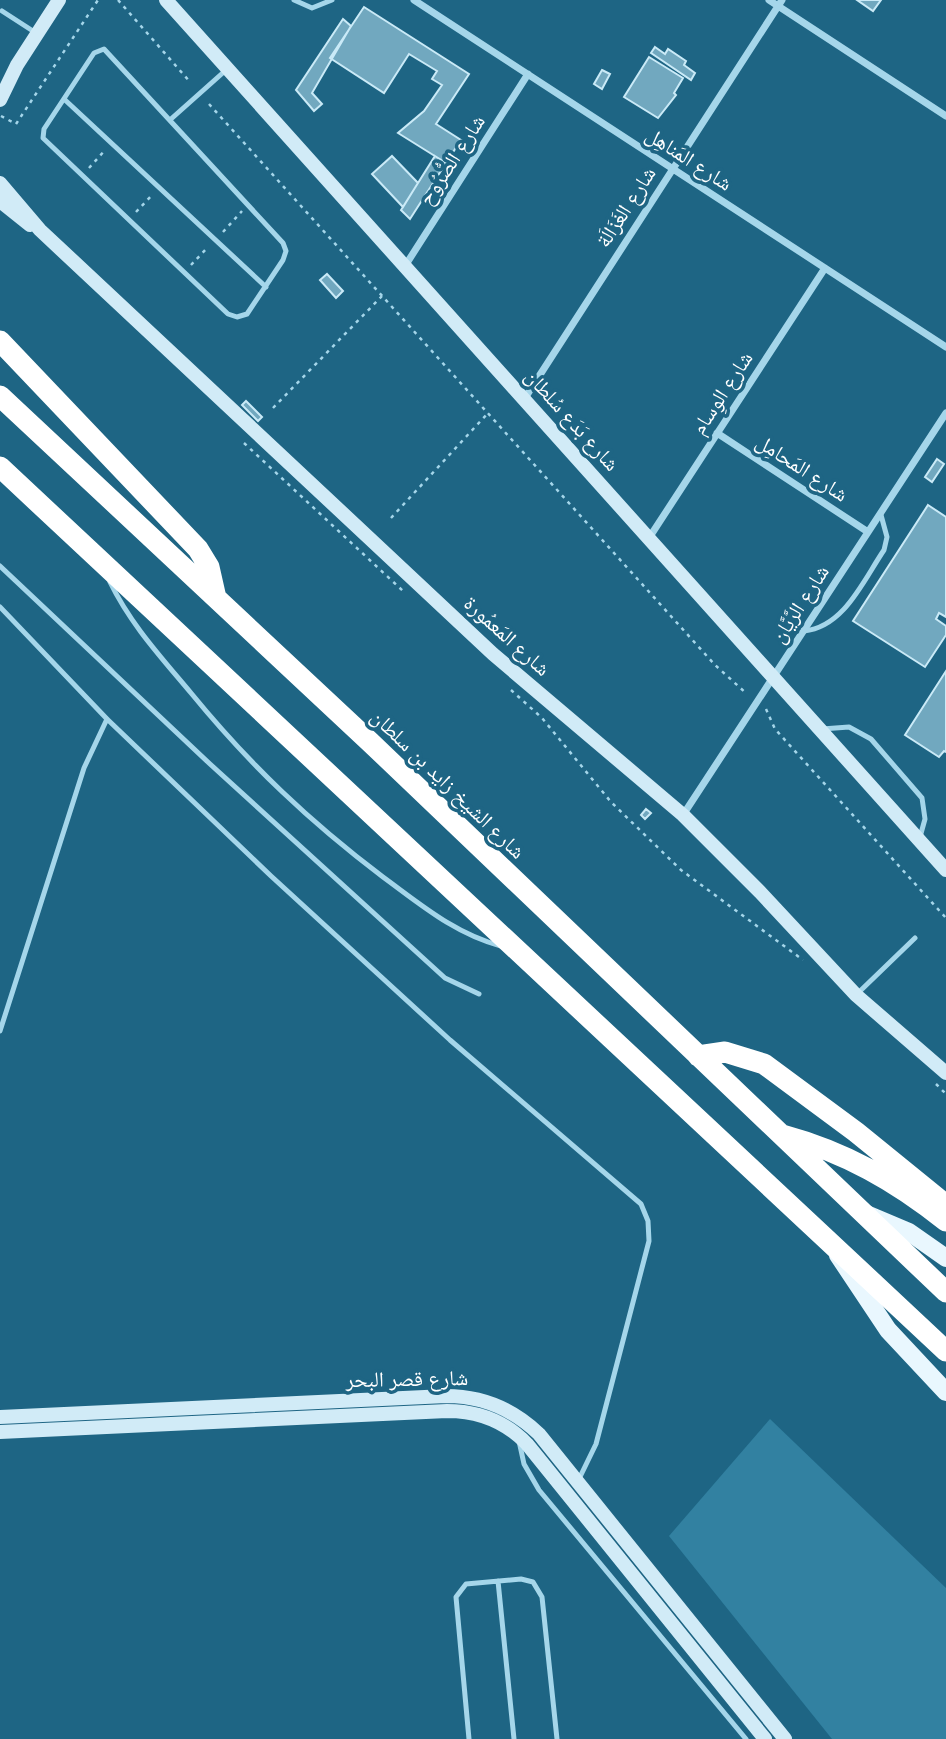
<svg xmlns="http://www.w3.org/2000/svg" width="946" height="1739" viewBox="0 0 946 1739" font-family="'Varela Round','Noto Naskh Arabic',sans-serif">
<style>
.green{fill:#3281a1}
.building{fill:#71a8bf;stroke:#caeaf7;stroke-width:2}
.lines{fill:none;stroke-linecap:round;stroke-linejoin:round}
.path{stroke:#a5d6ea;stroke-width:2.5;stroke-dasharray:3.5 5;stroke-linecap:butt}
.lane{stroke:#a5d6ea;stroke-width:5}
.street{stroke:#a5d6ea;stroke-width:7}
.secondary{stroke:#d1ebf7;stroke-width:14}
.primary{stroke:#e9f7fe;stroke-width:18}
.highway{stroke:#fff;stroke-width:21}
.labels{text-anchor:middle;stroke-width:7;stroke-linejoin:round;paint-order:stroke}
.street-label{font-size:21px;fill:#fff;stroke:#1e6584}
</style>
<rect width="100%" height="100%" fill="#1e6584"/>
<!-- green -->
<path class="green" d="M770,1419L946,1588V1739H832L669,1536Z"/>
<!-- building -->
<path class="building" d="M857,0H881L873,11Z
M364,7L469,74L436,124L461,140L446,163L398,133L424,111L442,85L432,79L437,71L409,54L384,93L330,58Z
M343,19L351,26L312,93L322,104L314,111L296,90Z
M655,47L665,54L668,49L686,61L684,65L695,73L691,80L651,53Z
M649,57L683,78L674,93L676,95L658,118L624,97Z
M602,70L610,74L602,89L594,84Z
M392,156L418,183L403,207L372,174Z
M435,156L446,163L410,219L401,210Z
M327,274L343,291L336,298L320,280Z
M246,401L262,417L258,421L242,405Z
M937,459L944,464L932,482L925,477Z
M928,505L946,517V617L939,613L936,619L946,626V635L925,667L853,621Z
M946,671V752L944,751L939,757L905,735Z
M646,809L651,813L645,819L641,815Z"/>
<g class="lines">
<!-- path -->
<path class="path" d="M118,0L191,83
M209,104L715,665L747,694
M1,116L16,124L98,0
M89,168L106,149
M136,212L153,194
M223,232L242,211
M191,265L208,247
M273,408L382,296
M244,443L403,591
M391,518L488,413
M511,690L542,718L611,802L681,870L803,960
M766,709L775,729L946,918
M936,1084L946,1094"/>
<!-- lane -->
<path class="lane" d="M294,0L312,8L332,0
M2,11L36,33
M104,49L283,243L286,251L283,260L247,314L237,317L228,314L43,138L44,129L94,53Z
M64,99L266,287
M171,119L226,70
M0,566L210,764L445,978L479,994
M110,582C131,625 161,657 191,693C250,765 309,821 383,877C420,904 455,934 501,946
M0,607L107,719L271,876L450,1040L641,1204L648,1221L649,1241L596,1444L578,1481
M804,631C844,627 863,581 884,550L887,537L881,515
M822,729L849,727L871,739L922,798L925,819L920,837
M857,994L915,938
M0,1031L84,768L107,719
M519,1441L524,1464L539,1490L746,1739
M498,1581L514,1739
M469,1739L456,1597L466,1584L521,1579L533,1582L542,1597L557,1739"/>
<!-- street -->
<path class="street" d="M414,0L946,347
M769,0L946,116
M405,266L528,74
M525,398L782,0
M717,433L868,532
M649,538L825,268
M683,815L946,413"/>
<!-- secondary -->
<path class="secondary" d="M166,0L946,870
M0,100L17,65L59,0
M0,183L40,230L493,654L683,815L760,892L856,995L946,1073
M0,201L30,225
M0,1417L446,1396C483,1396 513,1409 539,1434L785,1739
M0,1432L447,1411C478,1411 505,1421 527,1444L765,1739"/>
<!-- primary -->
<path class="primary" d="M864,1213L909,1232L946,1258
M838,1255L888,1330L946,1392"/>
<!-- highway -->
<path class="highway" d="M0,341L198,549L209,567L216,598
M0,396L370,742L946,1292
M0,467L946,1351
M698,1056L725,1052L764,1064L856,1132L946,1205
M782,1135C845,1152 896,1181 946,1221"/>
</g>
<g class="labels">
<!-- street labels -->
<g class="street-label">
<text transform="translate(689 159) rotate(33)" y="7">شارع المَناهِل</text>
<text transform="translate(452 160) rotate(-57)" y="7">شارع الصُّرُوح</text>
<text transform="translate(626 207) rotate(-57)" y="7">شارع الغَزَالَة</text>
<text transform="translate(722 393) rotate(-57)" y="7">شارع الوِسام</text>
<text transform="translate(572 420) rotate(48)" y="7">شارع بَدَع سُلطان</text>
<text transform="translate(802 468) rotate(33)" y="7">شارع المَحامِل</text>
<text transform="translate(800 604) rotate(-57)" y="7">شارع الرَّيَّان</text>
<text transform="translate(507 636) rotate(42)" y="7">شارع المَعمُورة</text>
<text transform="translate(448 784) rotate(44)" y="7">شارع الشيخ زايد بن سلطان</text>
<text transform="translate(407 1379) rotate(-1)" y="7">شارع قصر البحر</text>
</g>
</g>
</svg>
